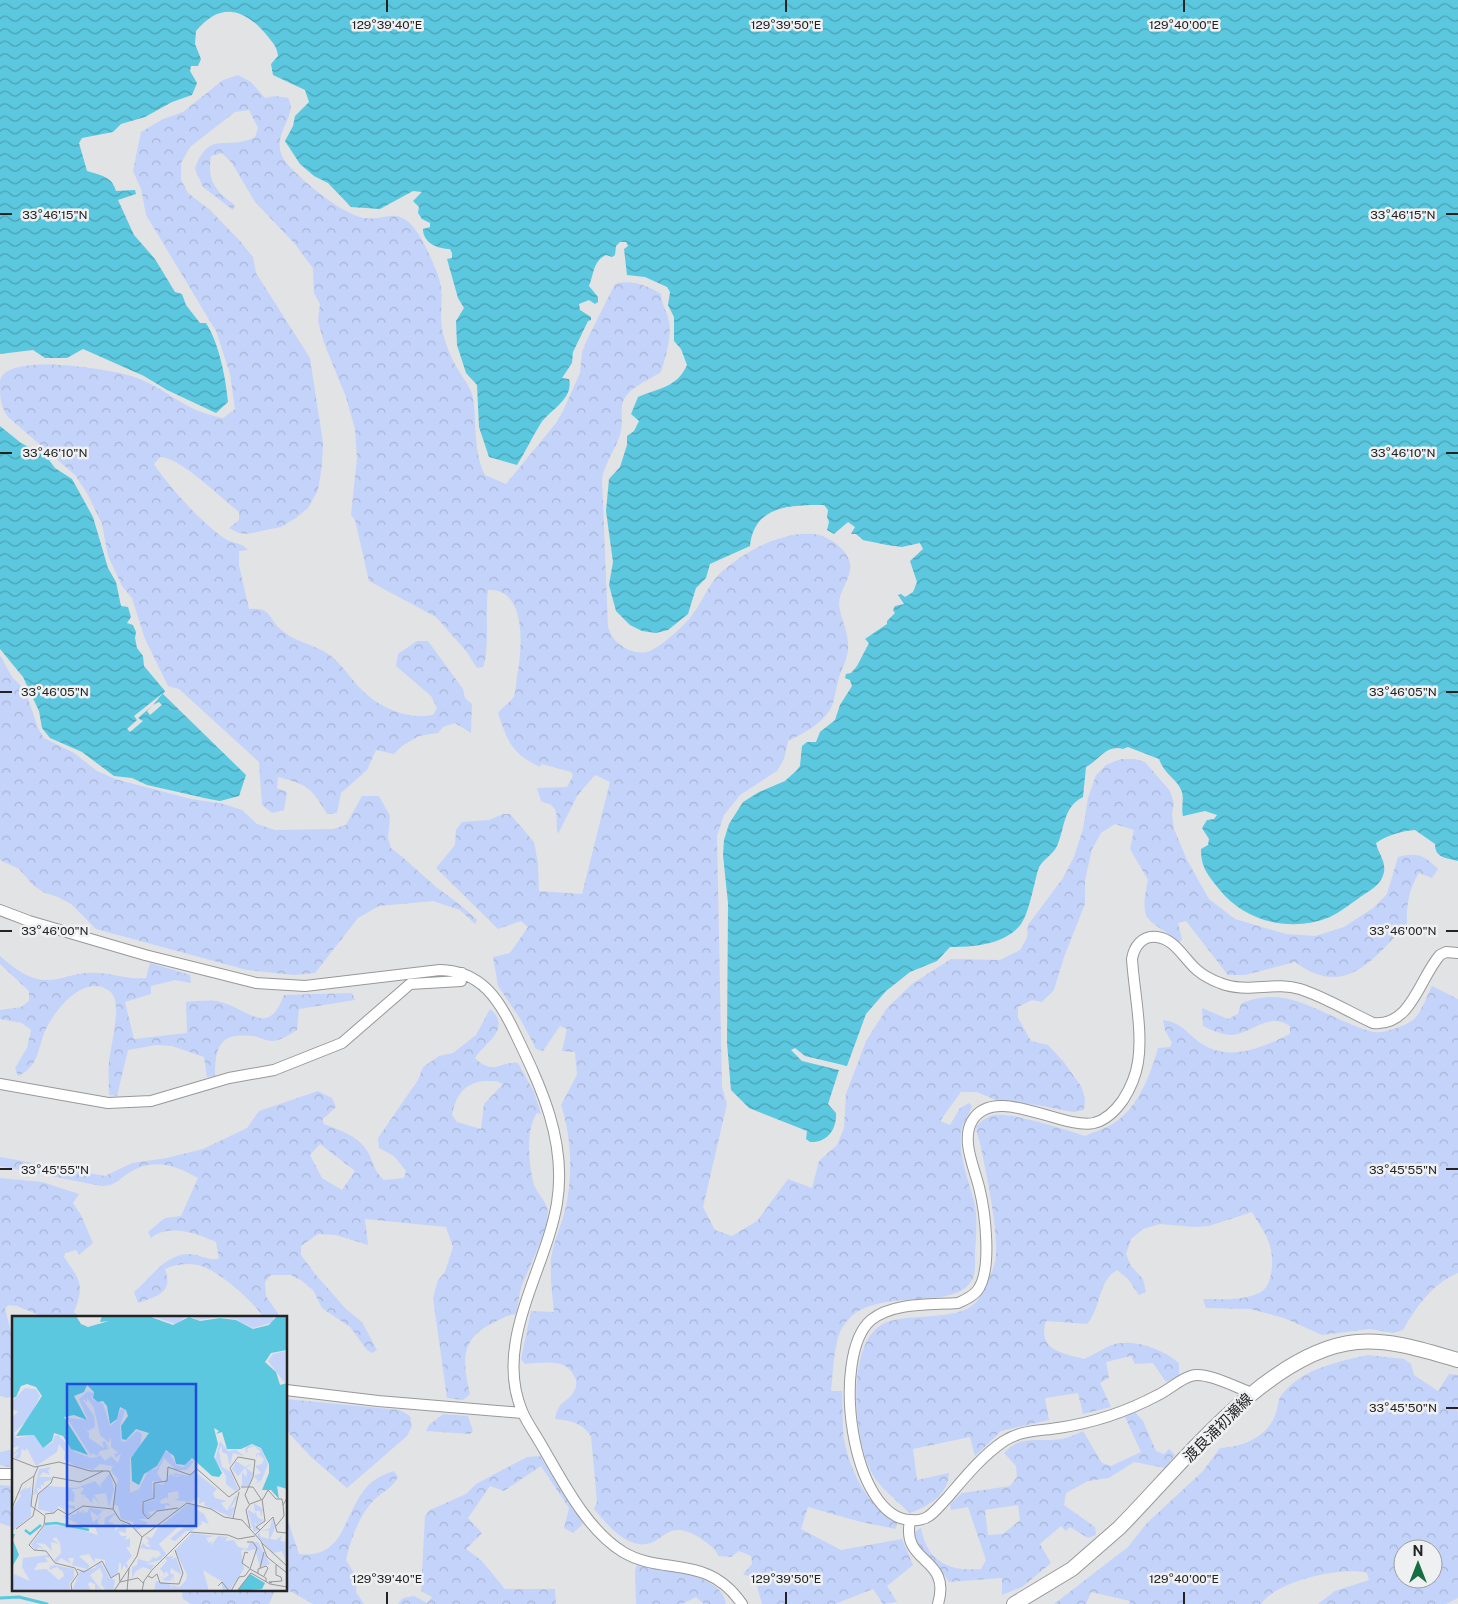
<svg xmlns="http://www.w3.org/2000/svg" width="1458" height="1604" viewBox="0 0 1458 1604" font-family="'Public Sans','Noto Sans JP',sans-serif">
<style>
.forest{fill:url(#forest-crowns);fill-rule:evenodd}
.water{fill:url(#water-waves)}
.pier{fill:#e2e3e5}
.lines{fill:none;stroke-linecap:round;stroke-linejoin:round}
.stream{stroke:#5bc8df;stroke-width:3}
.street-casing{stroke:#97989a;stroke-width:12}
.secondary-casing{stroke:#97989a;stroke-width:16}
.street{stroke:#fff;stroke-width:10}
.secondary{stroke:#fff;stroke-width:14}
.ticks{fill:none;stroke:#232324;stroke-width:2}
.labels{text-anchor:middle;stroke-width:5;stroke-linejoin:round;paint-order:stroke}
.street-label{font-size:15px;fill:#232324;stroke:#eff0f2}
.inset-river{fill:none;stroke:#5bc8df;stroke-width:2.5}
.inset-road{fill:none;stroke:#969698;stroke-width:1}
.view{fill:#1d4ed8;fill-opacity:0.15;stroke:#1d4ed8;stroke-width:2.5}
.inset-edge{fill:none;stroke:#232324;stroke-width:2.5}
.ticks-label{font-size:12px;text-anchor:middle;fill:#232324;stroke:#eff0f2;stroke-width:5;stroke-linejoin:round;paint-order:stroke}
</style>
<defs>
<pattern id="forest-crowns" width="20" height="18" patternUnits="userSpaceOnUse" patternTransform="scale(1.25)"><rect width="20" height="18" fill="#c4d3f9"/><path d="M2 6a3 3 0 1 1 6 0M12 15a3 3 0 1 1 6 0" fill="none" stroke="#a8b5d5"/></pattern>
<pattern id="water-waves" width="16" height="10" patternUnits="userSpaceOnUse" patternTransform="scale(1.25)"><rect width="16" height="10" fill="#5bc8df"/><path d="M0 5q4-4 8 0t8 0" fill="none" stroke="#4ba2b5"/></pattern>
</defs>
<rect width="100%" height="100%" fill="#e2e3e5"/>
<!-- forest -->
<path class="forest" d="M238,75L251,82L265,98L275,96L288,98C301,118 262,138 290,167C305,183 337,209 357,216C369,221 379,217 390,216C414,212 428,252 436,270C446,293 439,307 442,329C445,343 451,359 459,371C464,380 471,387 473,398C477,424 473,451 485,475L506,484L556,423L563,411L580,373L582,352L587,340L615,284C631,279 648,286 661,294C662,303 665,309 668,317C673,334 666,356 661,372C648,381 623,389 622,407C621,417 623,425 620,435C615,450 606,461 602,478L608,627C612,638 616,643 627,649C634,653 645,654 652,650C665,643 683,627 692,615C704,600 709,581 725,569C748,550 783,531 814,534C828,536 845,548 849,560C855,575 839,589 839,604C840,617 848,631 848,644C849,656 843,666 839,677C836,687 835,701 830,710C820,725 804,733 788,741L784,759L777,771L740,795L724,815L717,836L722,1087L727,1104L703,1207L715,1230L732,1236L757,1221L788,1179L812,1188L819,1161L837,1145L844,1128L846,1094L866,1041L887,1008L912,984L951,959L1000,960L1020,950L1027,938L1028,925L1063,878L1074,857L1083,829L1088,798L1096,775L1106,765L1121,759H1135L1145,762L1170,791L1174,803L1172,814L1174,829L1187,860L1209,899L1235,919L1286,934L1315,936L1344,927L1373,908L1387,894L1398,857C1418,852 1424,855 1438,869L1432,878L1419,873C1409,888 1406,907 1407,924C1374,958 1346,1000 1295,962L1245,975H1228L1186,921L1178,923L1182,939L1179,943C1150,916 1138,927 1148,880L1130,849L1134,830L1115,824L1101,833L1092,849L1085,880V904L1064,957L1054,990L1042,1002L1032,1000L1018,1007V1018L1031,1041L1048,1045L1063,1061L1081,1086L1085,1098L1084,1110L1073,1112L1037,1105L998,1101L977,1092H961L940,1121L950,1125L960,1108L969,1103L972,1106C969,1115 961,1125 961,1134C959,1157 968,1179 974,1201C978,1218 976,1236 975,1254C975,1262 976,1273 972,1280C951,1318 853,1275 837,1342C833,1358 833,1375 831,1391H842C843,1407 842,1424 844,1439C850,1471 867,1506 897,1522L896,1529L861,1522L808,1507L801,1529L841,1550L902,1539L913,1565L887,1586L897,1602L883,1604L873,1589L835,1604H762L755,1579L743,1574L752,1564L751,1556L739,1551L731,1557L718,1556C716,1548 709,1545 703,1540C664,1514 665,1548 639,1544C620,1541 606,1523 594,1509L597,1502L591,1436C581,1422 571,1421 555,1419C559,1398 568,1404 574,1391C577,1386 577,1380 574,1376C566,1358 542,1363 525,1364L521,1359L531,1311L554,1312C552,1294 550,1276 551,1259C553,1243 561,1226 565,1211C573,1177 572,1138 561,1105L577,1075L575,1052L562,1051L567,1029L560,1026L543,1051L536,1049L521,1020L498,986L493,957L510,953L528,927L521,921L498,929L436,868L455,845L456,830L462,822L489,820L503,814H510L534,842L538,863L539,891L582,894L610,782L595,775L577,796L558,834C554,816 563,807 541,801L537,788L567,787L573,776L571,772L542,764L540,767C511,753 508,742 498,713C502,707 511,702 514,696C516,691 516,683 517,677C522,650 528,588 488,590C485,613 490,649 483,667L477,668L466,651L436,617L369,581L355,520L351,515L357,458L355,429L346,397L324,343L318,321L320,304L314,293L313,268L294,243L255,202L232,163L222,153L211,156C207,181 215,191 235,205L233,210L203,187L195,169C209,128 227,152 255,137L258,128L249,110L235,112L190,147L181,163V180L188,193L210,210L240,241L253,257L256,273L310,358L323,443L322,465L318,490L308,508L296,518L281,527L247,534L239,533L229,528L239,520V512C221,498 180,457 160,457L154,464C169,487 202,523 224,538C232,544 242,542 248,550L239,551V565L249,609C274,607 267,620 284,632C296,642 312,644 325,652C341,661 350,679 363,691C380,708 409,720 433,715L437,708L431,696L396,666L398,654L417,641H428L463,689L465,698L472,704L471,733L455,723L443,727L438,733L419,736L402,746L394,754L376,750L367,770L341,793L337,813L327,814C311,787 308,785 278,777L277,788L287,792L284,810L272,813L262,805L259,762L179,689L168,686L145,639L132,598L122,586L108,556L102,524L87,493L75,475L8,417C0,406 0,397 0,382C2,350 118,370 137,378C171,391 184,411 223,418L235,409L230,374L216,331L146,215L141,189L133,171L141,132L163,119L183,112L223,80Z
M0,655L12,677L25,690L38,728L44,738L74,753L97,771L115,779L191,799L224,804L242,810L257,824L275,830L333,829L346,825L362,796H379L390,816L388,838L391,848C407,860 421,874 436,887C451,898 464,907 477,920L475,924L460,910L433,901L379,906L358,918L315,973L294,975L247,970L96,929L71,904L58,897L43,892L33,885L19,869L0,860Z
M0,956C18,971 33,984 58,979C71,976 83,972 96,973C113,973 129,980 146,978L150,963L190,975L191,983L175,980L151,986V994L125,1002L134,1039L187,1033L186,1002C198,1001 210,999 221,1002C250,1010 268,1038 284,995L352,993L355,1000L299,1009L297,1030C290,1034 281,1041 272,1041C265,1041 259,1037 252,1036C219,1032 215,1048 215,1076L207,1077L204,1057L172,1046L156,1045L128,1050L117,1096L109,1095C109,1084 108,1072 109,1061C111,1045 120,1012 114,997C111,990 103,986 95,986C75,986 54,1012 46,1029C37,1048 40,1066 18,1076L15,1068L27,1048L31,1030L22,1023L0,1019V1010L21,1007L29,1001V991L0,964Z
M1432,986L1458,999V1273C1432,1284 1417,1306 1403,1330L1393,1333L1370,1329L1322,1335L1284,1318L1250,1309L1206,1308L1203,1299C1221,1299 1245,1301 1261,1292C1273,1285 1274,1259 1270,1246C1267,1234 1258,1223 1252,1212L1209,1226L1194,1227L1160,1224L1143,1229L1131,1239L1126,1254L1131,1266L1143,1279L1146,1292L1139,1295L1128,1279L1117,1270C1097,1282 1102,1307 1087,1324L1046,1321C1037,1350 1062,1353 1084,1359C1094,1355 1103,1348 1112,1345C1134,1338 1162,1349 1179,1363V1376L1166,1382L1153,1363L1135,1364L1131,1356L1106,1362L1109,1378L1100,1383L1111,1407L1083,1414L1078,1393L1045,1398L1049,1420L1001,1431L975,1456L970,1437L913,1449L917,1480L949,1473C948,1495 929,1506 910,1513C900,1504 879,1486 873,1475C854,1444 845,1347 881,1325C906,1310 964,1325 980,1297C986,1286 992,1273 995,1262C1000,1239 987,1177 982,1153C981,1144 977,1136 976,1127C981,1121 987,1116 995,1115C1011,1112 1068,1130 1085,1136C1095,1131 1108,1128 1117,1121C1139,1105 1151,1073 1158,1048L1170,1047L1172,1043L1165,1030L1163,1020C1182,1023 1185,1031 1199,1042C1228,1063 1261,1048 1290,1034V1026C1267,1011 1251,1035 1230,1035C1220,1034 1211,1030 1203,1026L1202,1008L1228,1019L1238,1014L1241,1004C1288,981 1329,1021 1373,1032C1383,1034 1405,1026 1413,1020C1421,1013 1427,996 1432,986Z
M490,1009C513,1029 484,1043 475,1058C494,1077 502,1060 518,1063L534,1092L541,1114L537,1113C525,1130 529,1165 534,1185C537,1193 545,1200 547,1208C552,1225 527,1270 521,1288C519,1296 518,1305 516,1314C506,1315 499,1320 491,1324C459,1340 463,1364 470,1394L463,1400L447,1398L433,1298L438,1280L445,1272L453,1247L446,1227L365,1219L368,1245L336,1235L318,1234L301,1246V1255L316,1275L346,1309L362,1322L377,1350L372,1353L367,1350L350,1327L322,1308L313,1290L302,1281L291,1275H271L265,1282L266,1296L281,1318H264C253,1301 222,1274 204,1267C191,1262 177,1264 165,1269C174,1293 156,1297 138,1303L134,1292C150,1279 164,1255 188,1254C199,1254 209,1261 219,1259L216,1242C198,1234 168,1223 151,1238L148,1232L165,1218L181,1216L198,1178C177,1166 154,1158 132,1171C119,1178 117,1186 101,1186L0,1166V1157L105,1176L132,1163L167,1158L203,1149L247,1128L259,1111L318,1091L332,1098L336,1107L322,1120L324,1124C341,1131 360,1136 369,1154C374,1165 375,1172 384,1180L404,1178L406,1171L394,1156L379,1148L378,1138L418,1080L423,1067L439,1056L453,1053L476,1035ZM483,1081H496L503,1084L484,1104L481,1129L457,1122L452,1115C456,1096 463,1084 483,1081ZM320,1144L355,1171L342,1190L322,1178L310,1155Z
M0,1178L42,1182L79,1194L73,1203L81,1215L93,1243L79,1255L76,1250L65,1253L64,1257C80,1280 85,1285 74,1312L80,1318H46L17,1306L9,1305L5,1308L14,1344V1396L7,1398L0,1396Z
M1368,1355L1404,1359L1411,1364L1414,1375L1438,1391L1449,1374L1458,1375V1404L1456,1408L1458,1413V1598L1446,1604H1318L1335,1591L1369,1580L1367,1573C1342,1566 1276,1581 1261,1604H1129L1130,1601L1091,1592L1086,1604H1054L1128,1547L1147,1523L1203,1471L1220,1448C1243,1447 1268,1437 1276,1413C1279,1405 1277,1399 1284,1392C1305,1368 1337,1362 1368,1355ZM1403,1549H1433V1579H1403Z
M286,1399L400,1410L410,1416L412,1426L407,1436L347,1488L311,1457L286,1430Z
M1135,1412L1143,1421L1156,1451L1164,1454L1169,1449L1175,1455L1165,1468L1134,1462L1109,1478L1088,1481L1066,1493L1064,1505L1095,1527L1096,1535L1088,1538L1070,1527L1066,1531L1061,1526L1040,1544L1051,1563L1022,1587L1002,1595V1578L949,1582C938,1564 921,1553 911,1534L921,1528C927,1562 950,1572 981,1569L986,1560L968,1507L951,1510L950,1504L962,1493L1010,1486L1017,1477L1016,1466L1004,1453C1023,1433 1037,1443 1061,1439C1069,1438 1076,1434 1083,1431L1102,1463L1111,1466L1141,1452L1125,1417ZM1018,1505L1020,1520L1003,1534L988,1535L985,1510Z
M443,1414L468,1416L473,1431L470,1434L426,1431L429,1425Z
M14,1449V1468L0,1465V1452Z
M540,1456L583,1524L573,1533L564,1528L569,1508L541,1466L504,1491L490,1486L468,1518L482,1533L466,1549L481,1560L505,1589H555L556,1604H398L403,1598L414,1596L427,1603L432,1597L421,1591L425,1516L430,1510L466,1494L476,1484L527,1457Z
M394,1471L398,1477C393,1487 383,1492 375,1499C360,1513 350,1541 346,1560L357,1578L356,1592L364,1604H313L286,1589V1515L299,1554C342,1559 343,1520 362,1493C370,1481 381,1475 394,1471Z
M0,1485L14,1486V1528L0,1523Z
M637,1564C661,1568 723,1574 726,1604H704L696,1597L682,1604H636L635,1571Z
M178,1590H275L269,1604H191L183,1599L182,1592Z"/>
<!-- water -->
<path class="water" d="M0,0H1458V861C1446,858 1435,858 1435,844L1415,830C1402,831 1387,835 1376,843C1378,853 1386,861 1384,872C1381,886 1370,890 1359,898C1349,905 1340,912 1330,917C1291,933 1245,922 1219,889C1208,875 1201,868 1201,849L1208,845L1209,839L1202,828L1207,820L1214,819L1217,815L1205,811L1183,816C1181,809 1184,800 1182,792C1177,778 1165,776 1159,759L1128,747L1123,749C1107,744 1099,760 1086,767L1083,797C1063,807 1065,827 1057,846C1053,855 1041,860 1038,870C1034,884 1029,913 1021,924C1005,945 974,947 950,947L937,961L910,972L886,991L866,1014L847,1066L805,1056L795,1048L791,1050L802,1061L839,1070L828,1104L836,1113C837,1129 827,1143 810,1142L806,1139L807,1131L749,1108L731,1090L727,1043L728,903L723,855L724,840L729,824L743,802L759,792L785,781L797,770L800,766L802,746L807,742H816L820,732L835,720L840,705L852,686L850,680L845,678L846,674L851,673L857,666L869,643L865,639L887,624V621L895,613L893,610L895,606L904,604L898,595L901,594L905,597L913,592L917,582L910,561L923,549L920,543L902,547L887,545L863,540L856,534H851L855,527L848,522L834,534L827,530L829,522L827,517L828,510L824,505C791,505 754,505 750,546L710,564L706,578L696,588L688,614L668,630L656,633L642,631L630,625L616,611L609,585L613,562L606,511L609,479L620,467L627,445V436L634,431L639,421L631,414L638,397C658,388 677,388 687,365L681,349L674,341V317L668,305L670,292L667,287L645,277L627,275L624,249L628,246L626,242H620L616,246L615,255L612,257L606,255C593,261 594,274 589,286L598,297V302L595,304L589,300L579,304L580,310L591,317V320L588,321L573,352L572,363L562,378L569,379C574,399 550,410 541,423C532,437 526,451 517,465L489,457L479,427L477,385L466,373L457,345L456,321L464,308L458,298L447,259L452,258V253L450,249C438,249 423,243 423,229L430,227V223L422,219L418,213L419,207L413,201L422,192L413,191L380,209L351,207L328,183L314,176L300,164L285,141L293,126L295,116L309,102L305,90L273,75L271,64L278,56C277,45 271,41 265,33C242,7 219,3 196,31L195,44L201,59L198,66H191L190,71L197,83L192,95L172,102L145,117L121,124L113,132L82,138L79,143L87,171C100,175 112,176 116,191L135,190L136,194L118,200L134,235L155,259L175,292L182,294L186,305L200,323H206C219,343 226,379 228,402L216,413L167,390L144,376L83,349L67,358H45L33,350L0,354Z
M0,426L21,443L46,456L55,468L72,479L93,517L108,568L116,582L121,606L128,607L131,617L127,623L133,625L136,632L135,638L137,648L143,656L144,666L165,691L163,694L246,775L239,796L220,801L209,799L147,785L132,778L114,776L82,752L50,738L42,728L39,711L23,677L0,649Z"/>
<!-- pier -->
<path class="pier" d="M163,693L153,705L159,702L162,705L150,715L147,711L152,706L138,718L143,721L130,732L127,729L137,720L134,716Z"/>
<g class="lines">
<!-- stream -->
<path class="stream" d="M0,1598L19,1597L47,1604"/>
<defs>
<path id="street" d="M0,910L29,921L145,955L256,983L305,986L440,970C481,971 499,999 515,1033C541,1087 567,1141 557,1203C546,1270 493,1342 522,1411C527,1423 536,1435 542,1446C563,1482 587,1530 623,1552C663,1576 707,1553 742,1604
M0,1084L108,1103L151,1101L229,1078L274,1070L342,1043L410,984L461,981L462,973
M286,1390L378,1401L522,1413
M1252,1393C1237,1388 1206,1371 1191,1376C1180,1379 1169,1390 1158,1395C1128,1411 1092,1423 1058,1428C1038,1431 1022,1430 1004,1441C982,1456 965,1477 948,1497C942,1503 936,1511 929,1516C925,1519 917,1521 911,1520C851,1519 830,1355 871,1320C893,1302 930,1305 958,1303C965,1300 972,1297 977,1291C993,1271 985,1211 979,1187C974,1167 961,1140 972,1121C994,1083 1062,1130 1094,1123C1106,1120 1116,1110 1123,1100C1130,1089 1136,1075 1138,1062C1143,1031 1134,991 1132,959C1134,947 1142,935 1157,937C1175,939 1184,959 1197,970C1204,976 1212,980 1220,983C1246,994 1274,981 1300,989C1325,997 1349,1012 1373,1023C1411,1027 1419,979 1440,955L1446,952L1458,953
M0,1474H14
M910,1521C901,1565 952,1556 938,1604"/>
<path id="secondary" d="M1014,1604L1072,1569L1119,1528C1180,1467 1268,1350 1357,1342C1391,1339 1426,1351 1458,1360"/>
</defs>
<!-- street casing -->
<use href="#street" class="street-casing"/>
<!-- secondary casing -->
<use href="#secondary" class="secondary-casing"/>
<!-- street -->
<use href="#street" class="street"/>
<!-- secondary -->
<use href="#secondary" class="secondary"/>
</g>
<!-- ticks -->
<path class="ticks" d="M387,0V12M786,0V12M1184,0V12M0,214H12M1446,214H1458M0,453H12M1446,453H1458M0,692H12M1446,692H1458M0,931H12M1446,931H1458M0,1169H12M1446,1169H1458M1446,1408H1458M387,1592V1604M786,1592V1604M1184,1592V1604"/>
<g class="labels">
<!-- street labels -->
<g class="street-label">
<text transform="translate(1218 1428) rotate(-45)" y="5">渡良浦初瀬線</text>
</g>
</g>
<!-- overview -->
<g transform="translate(12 1316)">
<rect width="275" height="275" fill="#e2e3e5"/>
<path d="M139,0H175L164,8ZM261,0V6L241,12L223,3L208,1L186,4L179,0ZM275,35V64L273,67L256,45L261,38ZM13,72L24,73L28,80L18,101L2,117L4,122L22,119L31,132L41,126L42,120L46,119L63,136L79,142L85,141L88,139L96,148L93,145L99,140L106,147L109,137L104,142L102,138L106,137L99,131V120L97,127L88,119L82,92L75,82V87L72,83L77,78L71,84L82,100L83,111L76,115L69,109L77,117V122L92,132L90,126L93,125L97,133L88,135L85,140L80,137L79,140L55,102L76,104L67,83L76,75L81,77L80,83L91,88L98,110L104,105L109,93L113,94L108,110L109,125L113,126L125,115L130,118L128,131L118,142V177L127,173L136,155L145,152L153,136H157L164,149L171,151L179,144L182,145L175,154H164L152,142L145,157L151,166L140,165L141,181L129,187L134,203H126L136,207L124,215L132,218L124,216L121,206L109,203L106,190L101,188L106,163L99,155L101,150L88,148L81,154L63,150L52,143L53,136L47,128L45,136L24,150L15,132L13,135L10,133L8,142L5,143L2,141L7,136L0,139L8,130L0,132V101L6,96L0,93V85ZM208,125L216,135L224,134L232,140L221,137L218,150L215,138L210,136V130L207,134L210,151L219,156L226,173L223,175L214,168V160L203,144ZM241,129L249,133L256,148L246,173L249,164L240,170L246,165L242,160L249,157L243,150L250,148L252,143L246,138L244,142V138L249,136L242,130L235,133L236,137L233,135L234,131ZM224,145L233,151L241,147L234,152L241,157L237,170H230V156L234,161L235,156L233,152L226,160L220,153ZM39,151L36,155L38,159L31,156L27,161H39V164L32,166V170L29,168V173L25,172L26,177L21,179L27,153ZM182,155L205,173L201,177L203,182L215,185L209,187L215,195L224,179L225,182L218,193L223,190L219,201L192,189L193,185L187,188V181L179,186L162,184L167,182L166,175L156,177V183L154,181L148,185L149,188L156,187L159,190L153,189V193L136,196L139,199L137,202L132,199L131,187L141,184L143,167L151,169L158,158L165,161L169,159L163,160L161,157L177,160ZM98,157L102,173L97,192L94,177L82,179L88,188L81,181L80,187L73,180L67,184L74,179L68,178L72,173L69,171L65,173H59L63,178L62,186L55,185L57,189L63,190V193L52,192L57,198L47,190L42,197L26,193L27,178L35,170L64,172L83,165L90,173L88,169ZM13,167L14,173L19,171V200L0,215V193L9,180L7,176L13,172ZM242,187L251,193L249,201L248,195H243L246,202L252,204L245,209L241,206L247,214L242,216L235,193L243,198ZM176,188L188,191L184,193L192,198L197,208L189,205L190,208L180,215H174L163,225L158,223L176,208L168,209L147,228L154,238L148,244L134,248L142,249L139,254L131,251L124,255L120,262V251L125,249L126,243L137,246L142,240L143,243L149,239L147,235L128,232L131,227L135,231L140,230L135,228L137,225L133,220L140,222L145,213ZM77,192L91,194L86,200L78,195L81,206L90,199L86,204L87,211L92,210L93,202L103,197L107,203L103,198L96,205L104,209L103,215L111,207L119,211H114V217L106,215L109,220H115L113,224L118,222V231H114L120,240L114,247L116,250L115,253L112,249L109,255V247H107L106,256L100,262L93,252V244L83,242V247L77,238L67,240L78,250L75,253L60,249L62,242H56L59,248L49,242L44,247L42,244L49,237L48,227L44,221L40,223L47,228L39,226L40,235L33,228L24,227L33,234L27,231L24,234L19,229L33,209L57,210L86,219L83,211L80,209L75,212L48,199L59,202L58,199L64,198L66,194L68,197L72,193L71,197L76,196ZM260,202L263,212L258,223L264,224L270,219L268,225L273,226L275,218L274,246L270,235L261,237L245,220L247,216L249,221L257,223V214L249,215L258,212ZM180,217L201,220L194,222L197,227L200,225L199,230L206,220L216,221L213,225L222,224L226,231L235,233L238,227L246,226L258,248L248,251L243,233L236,235L232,233L229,235L232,253L217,275H211L209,265L191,254L197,275H142L144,265L157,267L161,274L159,269L168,271L174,264L175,259L163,234ZM36,239L38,242L33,241L36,246L26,247L22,254L34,253L47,264L52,260L51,256L45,251L37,254L38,250L42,249L62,253V262L57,268L59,275H0L2,258L18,265L10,251L11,242ZM162,240L159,244L164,241L170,259L159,252L158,257L162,259L161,266L160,259L159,265L150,264L157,259L154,255L152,260L149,262L153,258L148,253L155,245L153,241ZM88,245L97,261L103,264L101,275H94L89,268L91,259L88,252L78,259L90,275L86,272L83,275V268L78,266L76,268L79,275H60L68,255L83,252Z" fill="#c4d3f9"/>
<path d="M0,0H64L69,8L76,11L97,5L88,6L90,0H136L161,9L177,1L188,5L208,2L224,4L241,13L257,9L265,0H275V34L259,37L253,46L264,56L268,69L275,67V173L265,170L267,183L259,174H250L257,157V148L249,132L240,128L229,133H215L210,116L204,118L207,115L202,112L206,128L202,141L210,157L207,161L200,160L180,142L173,149L164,148L162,140L154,134L145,150L132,158L127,169L120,165L119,142L137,117L124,113L114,124L110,123L109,110L116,100L114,94L108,91L105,103L98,108L95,90L91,85L86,86L81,82L82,76L75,69L72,76L62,80L75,104L62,99L52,101L76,139L59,133L51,120L42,117L40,125L31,132L22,119L4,120L30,80L24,71L15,68L9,70L4,81L0,82ZM0,218H3L1,224L7,239L0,251ZM238,258L253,267L250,273L225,275Z" fill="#5bc8df"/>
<path class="inset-river" d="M33,208L44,207L77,214M13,214L18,218L29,209"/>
<path class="inset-road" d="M0,142L23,151L47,146L78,155H97L104,169L101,193L108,204L118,208L130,221M22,160L19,190L33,200L32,209L17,229L22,234L34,235L43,247L63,252L66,258L59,268L60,275M229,171H241L249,183M0,192L10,168L22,160L26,151M166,192L145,195L136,203L131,197V186L142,182V167L155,165L156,151L178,159L185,153L217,181L228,173L218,152L226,141L243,144L241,161L233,179L237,188M33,198L42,197L46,193L56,199L71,190L101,193M221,202L227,176M264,210L272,200L271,189M238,212L234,194L238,188L251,183L256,174L264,183H270L271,189L275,182M4,213L21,200L26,178L39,167L41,161L68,166L91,155M248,214L244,211L253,205L250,183M243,219L261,201L265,216L275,217M235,226H241L245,232L238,253L254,262V266M250,227L275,250M236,237L233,236L230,247L237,252M248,252L252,236M65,253L72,256L90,245L99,262L107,257L108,266L126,262L131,267M246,257V253L254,250L256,252L252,260M136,260L140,262L145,258L148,267L167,268L171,257L163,234M260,267L257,266L270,265L269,261L264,259V249M206,270L210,266L217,275M102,275L125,240L130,221L175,187L199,193L212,201L230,204L249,225L255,241L275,257M115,275L117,252M130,275L132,265L140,254L178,216L216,219L226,223L243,220M219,275L227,261L233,260L238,253M225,275L239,257L258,268L275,271"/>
<path class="view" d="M55,68H184V210H55Z"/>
<rect width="275" height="275" class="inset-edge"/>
</g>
<g class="ticks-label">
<text x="387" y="29">129°39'40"E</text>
<text x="786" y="29">129°39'50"E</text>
<text x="1184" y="29">129°40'00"E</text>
<text x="55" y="219">33°46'15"N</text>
<text x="1403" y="219">33°46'15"N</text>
<text x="55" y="457">33°46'10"N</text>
<text x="1403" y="457">33°46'10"N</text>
<text x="55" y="696">33°46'05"N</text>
<text x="1403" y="696">33°46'05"N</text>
<text x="55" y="935">33°46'00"N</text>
<text x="1403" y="935">33°46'00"N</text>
<text x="55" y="1174">33°45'55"N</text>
<text x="1403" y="1174">33°45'55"N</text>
<text x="1403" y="1412">33°45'50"N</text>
<text x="387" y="1583">129°39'40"E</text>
<text x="786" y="1583">129°39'50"E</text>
<text x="1184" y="1583">129°40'00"E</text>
</g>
<!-- north arrow -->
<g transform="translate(1418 1564)"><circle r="24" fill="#eff0f2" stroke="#9d9ea0"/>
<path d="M0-4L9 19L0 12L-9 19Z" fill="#166d3f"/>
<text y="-8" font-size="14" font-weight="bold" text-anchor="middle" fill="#232324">N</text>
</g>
</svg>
